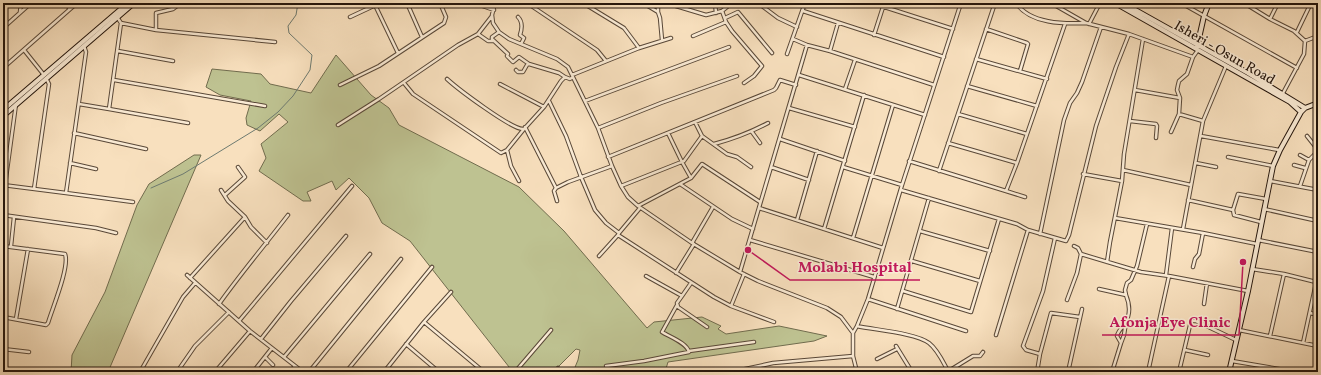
<svg xmlns="http://www.w3.org/2000/svg" width="1321" height="375" viewBox="0 0 1321 375" font-family="Vollkorn,serif">
<style>
.green{fill:#bec291;stroke:#716c4e}
.lines{fill:none;stroke-linecap:round;stroke-linejoin:round}
.stream{stroke:#6d7a70;stroke-width:1}
.street-casing{stroke:#594838;stroke-width:4.5}
.secondary-casing{stroke:#24150c;stroke-width:6}
.street{stroke:#faebd5;stroke-width:2.5}
.secondary{stroke:#faebd5;stroke-width:4}
.labels{text-anchor:middle;stroke-width:3;stroke-linejoin:round;paint-order:stroke}
.street-label{font-size:14px;fill:#24150c;stroke:#faebd5}
.leader{fill:none;stroke:#c2185b;stroke-width:1.5}
.callout-dot{fill:#c2185b;stroke:#faebd5;stroke-width:1.5}
.callout-label{font-size:15px;text-anchor:middle;font-weight:bold;fill:#c2185b;stroke:#faebd5;stroke-width:3;stroke-linejoin:round;paint-order:stroke}
</style>
<rect width="100%" height="100%" fill="#f8e0be"/>
<filter id="stains"><feTurbulence type="fractalNoise" baseFrequency=".005" numOctaves="4"/><feColorMatrix values="0 0 0 0 .2 0 0 0 0 .09 0 0 0 0 .02 0 0 0 .5 -.17"/></filter>
<radialGradient id="worn" r=".72"><stop offset=".6" stop-color="#630" stop-opacity="0"/><stop offset="1" stop-color="#630" stop-opacity=".3"/></radialGradient>
<!-- green -->
<path class="green" d="M336,55L371,95L389,108L399,125L519,187L564,231L647,328L654,322L702,317L721,326L718,329L726,334L779,326L827,336L814,341L668,362L665,372H573L578,360L580,350L576,349L553,372H513L410,241L382,223L369,198L349,178L336,190L332,181L307,192L311,201H303L259,171L266,158L261,144L288,122L279,114L260,131L247,125L246,118L251,101L220,95L206,87L212,69L261,74L270,84L311,93Z
M194,155H201L108,372H71L72,355L105,292L137,205L149,184Z"/>
<g class="lines">
<!-- stream -->
<path class="stream" d="M151,188L183,174L258,128L278,112L293,96L310,70L312,55L289,33L288,26L296,15L298,3"/>
<defs>
<path id="street" d="M65,3L70,9
M407,3L422,37
M474,3L494,10
M495,3L492,15L493,23L499,32L509,39L557,59L568,67L598,128L612,166L621,186L628,197L638,206L692,243L740,272L758,281L827,308L841,317L853,333V356L857,372
M527,3L597,50L606,61
M583,3L624,28L639,48
M643,3L658,12L660,18L662,40
M666,3L706,15L722,11L732,3
M715,3L716,13
M758,3L778,18L797,27
M872,3L953,29
M1016,3C1030,24 1064,24 1086,23
M1051,3L1086,23L1129,34L1193,57L1198,50
M1181,3L1297,68
M1244,3L1270,19L1294,31L1305,41L1304,54L1282,95
M375,5L398,53
M722,11L726,22L732,31L762,66L754,76L744,83
M803,11L944,57
M20,12L21,3
M658,12V3
M350,17L380,3
M518,17C523,22 522,29 520,35L524,38L521,44
M725,18L738,12L772,53
M1270,19L1278,3
M121,23L156,30L275,42
M1089,24L1100,3
M3,28L31,3
M986,29L1027,43L1028,44L1020,71
M156,30V13L173,9L181,3
M499,32L492,37V39L508,54L507,56L513,62L519,57L529,64L559,73L565,77
M1297,32L1311,3
M478,34L488,41H493
M874,35L883,7
M693,36L726,22
M793,39L807,45L830,51L934,85
M1305,41L1318,36
M24,50L44,75
M118,51L173,61
M830,51L838,23
M787,54L805,3
M976,59L1047,79
M3,68L77,3
M1316,68H1318
M516,70L518,72H523L527,65L529,64
M572,75L639,48L671,38
M799,75L925,115
M447,79C458,89 511,129 523,129
M114,80L265,106
M404,83L413,94L501,153L507,150L524,129L544,107L561,81L565,77L570,79L573,77
M1317,83L1318,86
M500,84L544,107
M340,85L379,66L444,23L446,17L440,3
M967,86L1037,106
M845,89L855,60
M1135,90L1180,98
M549,101L566,136L581,177L595,210L606,223L619,233L618,235L714,297L731,306L774,322
M585,101L729,47
M79,104L109,109L121,23L117,17
M789,108L855,127
M109,109L188,123
M958,114L1027,134
M1179,114L1203,121
M1130,121L1156,124L1157,126L1156,138
M695,122L702,136L727,154L737,157L751,167
M338,125L379,99L458,45L478,34L492,16
M525,127L556,188L554,191L557,201
M598,128L661,103L737,76
M752,132L760,143
M1171,132L1179,114L1180,98L1177,90L1178,85L1179,81L1187,74L1193,57
M74,133L146,149
M668,133L682,162L691,178
M1201,136L1279,150
M1307,136L1318,150
M780,139L845,161
M948,143L1017,163
M714,144C733,139 751,132 768,123
M507,150L511,166L519,181
M1300,155L1309,160
M608,157L774,90L776,88L780,80L796,85
M1228,157L1273,166
M909,161L1006,191L1017,163L1065,24
M70,163L96,169
M1196,163L1216,167
M1294,165L1305,168
M771,167L809,180
M843,167L902,185
M1123,170L1191,185
M939,171L995,3
M1083,174L1122,181
M1270,181L1318,190
M680,184L732,219L753,229
M3,185L66,193L86,52L84,46
M5,185L16,104
M621,186L684,161L702,136
M1300,186L1309,160L1318,151
M556,188L568,182L612,166
M34,189L49,84L46,78
M221,190L228,201L245,217L251,227L267,243
M901,190L1017,224L1028,230L1066,241L1069,235L1096,126L1116,67L1129,34
M1006,191L1025,197
M66,193L133,202
M225,195L245,177L238,167
M1188,200L1233,210L1234,215L1261,222
M638,206L691,178L702,164L760,202
M759,208L883,248
M1264,209L1318,221
M1233,210L1238,194L1266,199
M3,215L96,228L116,233
M1115,218L1203,233L1257,244
M797,220L817,151
M824,229L864,95
M1183,229L1203,121L1226,66
M920,231L990,251
M619,233L640,208
M1040,234L1064,120L1070,103L1077,93L1082,82L1101,27
M853,238L893,105
M750,240L874,277
M1258,240L1318,252
M692,243L713,207
M3,246L65,254C70,267 52,309 48,323L46,325L3,317
M11,246L14,217
M1074,246L1078,248L1081,254L1141,272L1169,276L1248,291
M599,256L618,235
M912,261L980,281
M1107,262L1110,242L1122,181L1124,154L1143,39
M1193,267L1195,259L1199,254L1203,233
M1252,269L1284,274L1316,282
M740,272L807,45
M676,273L694,244
M187,275L250,331L303,372
M1166,275L1172,228
M646,276L682,296L691,283
M190,278L245,217
M1099,289L1126,295C1130,305 1131,314 1125,323C1122,328 1118,331 1117,336L1121,343L1112,372
M903,291L971,312L999,219
M1126,295L1125,290L1127,283L1131,280L1137,266L1147,224
M682,296L677,303L678,307L707,327
M868,299L966,331
M1067,300L1077,273L1081,254
M219,304C241,273 265,245 288,215
M1204,304L1207,283
M731,306L744,274
M897,309L929,198
M1310,313L1318,315
M16,319L28,249
M239,321L352,186
M424,322L484,372
M857,326C875,330 915,333 929,343C938,350 943,362 948,371
M1239,330L1318,346
M853,333L857,326L868,299L902,185L961,3
M996,335L1028,230
M1270,336L1284,274
M261,339L291,301L346,236
M1121,343L1124,335L1126,322
M1303,343L1318,274
M406,344L439,372
M896,346L912,372
M3,349L29,352
M1185,350L1208,355
M689,351L754,342
M1040,354L1026,350L1023,346L1043,291L1055,238
M265,357L273,365
M284,357L370,254
M877,359L897,349
M1232,361L1297,372
M606,366L644,361L689,352C687,343 670,337 662,332L677,305
M388,367L394,372
M140,372L183,297L195,283
M177,372L195,346L229,312
M215,372L250,331
M253,372L272,348
M290,372L295,366
M309,372L401,259
M346,372L432,267
M384,372L424,322L451,292
M515,372L551,330
M554,372L558,368
M731,372L773,363L853,356
M947,372L973,356H980L983,352
M1037,372L1040,354L1051,313L1080,317
M1068,372L1082,309
M1148,372L1169,276
M1179,372L1191,321H1196L1236,340"/>
<path id="secondary" d="M1115,3L1290,102L1301,112
M1123,3L1248,73L1305,108
M1197,47L1204,16L1209,3
M3,110L128,3
M3,116L134,3
M1229,372L1248,291L1273,166L1280,150L1301,112L1305,108L1318,103"/>
</defs>
<!-- street casing -->
<use href="#street" class="street-casing"/>
<!-- secondary casing -->
<use href="#secondary" class="secondary-casing"/>
<!-- street -->
<use href="#street" class="street"/>
<!-- secondary -->
<use href="#secondary" class="secondary"/>
</g>
<g class="labels">
<!-- street labels -->
<g class="street-label">
<text transform="translate(1225 52) rotate(30)" y="5">Isheri - Osun Road</text>
</g>
</g>
<!-- callouts -->
<path class="leader" d="M748 250L790 280H920M1243 262L1239 335H1102"/>
<g class="callout-dot">
<circle cx="748" cy="250" r="4"/>
<circle cx="1243" cy="262" r="4"/>
</g>
<g class="callout-label">
<text x="855" y="272">Molabi Hospital</text>
<text x="1170" y="327">Afonja Eye Clinic</text>
</g>
<!-- margin -->
<rect width="1321" height="375" fill="none" stroke="#f8e0be" stroke-width="16"/>
<rect x="4" y="4" width="1313" height="367" fill="none" stroke="#24150c" stroke-width="2"/>
<rect x="8" y="8" width="1305" height="359" fill="none" stroke="#24150c"/>
<rect width="100%" height="100%" filter="url(#stains)"/>
<rect width="100%" height="100%" fill="url(#worn)"/>
</svg>
